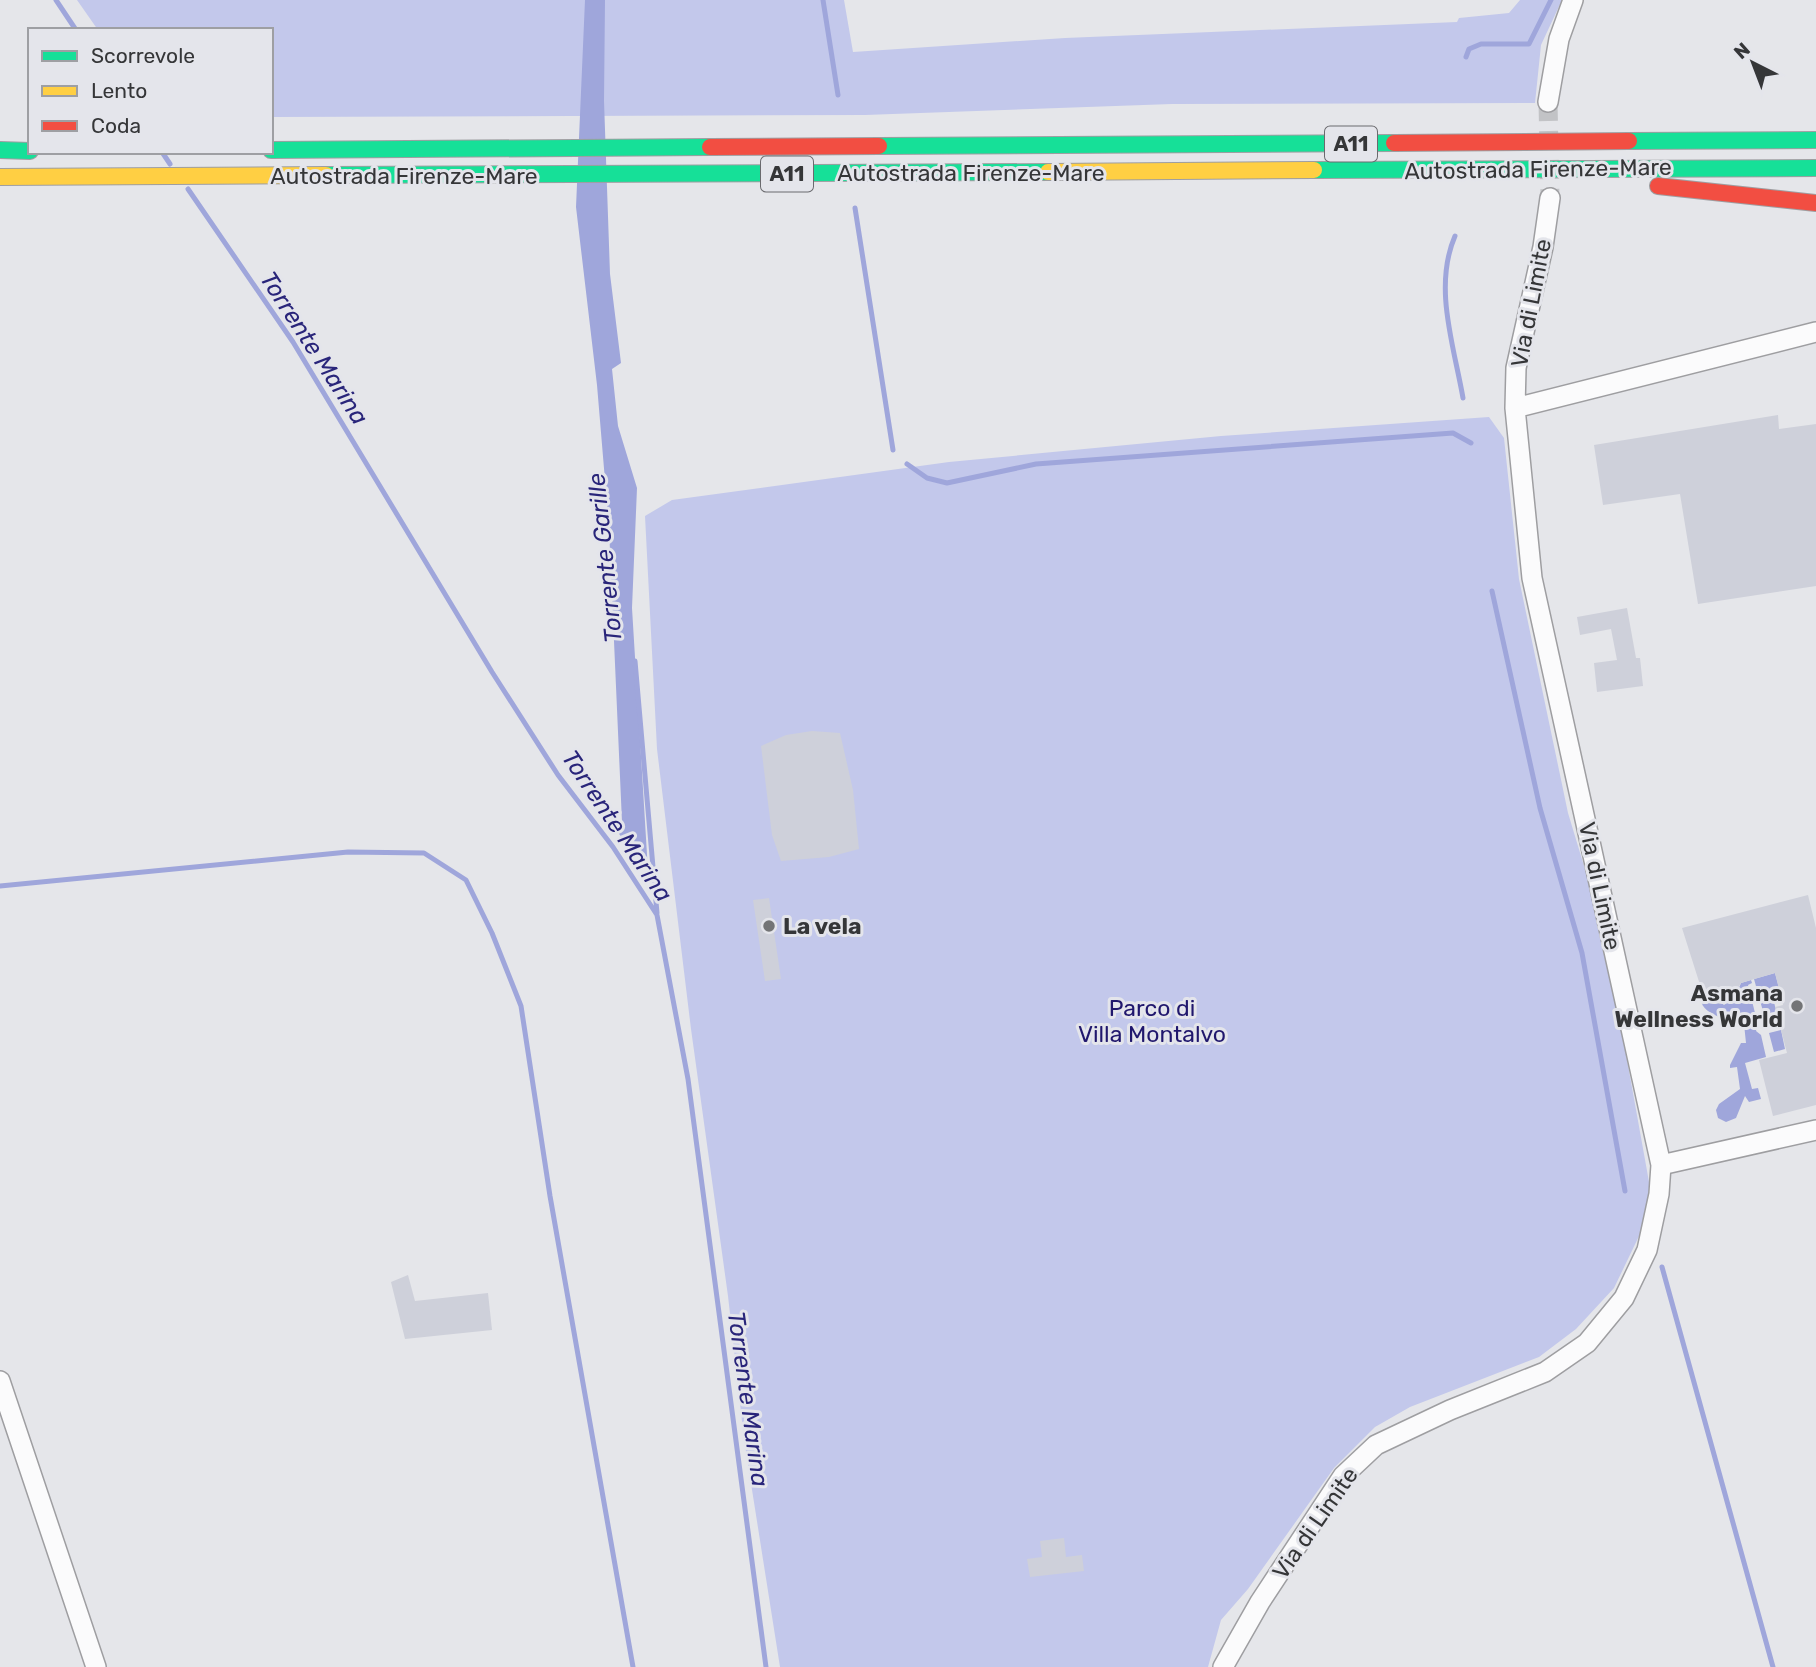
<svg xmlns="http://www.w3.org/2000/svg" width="1816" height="1667" viewBox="0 0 1816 1667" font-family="Rubik,sans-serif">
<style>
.green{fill:#c3c8eb}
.water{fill:#9fa6db}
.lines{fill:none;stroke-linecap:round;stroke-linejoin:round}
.stream{stroke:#9fa6db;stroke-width:5}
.building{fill:#ced0da}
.street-tunnel{stroke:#c2c3c6;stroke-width:19;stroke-dasharray:19 10;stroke-linecap:butt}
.street-casing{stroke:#9e9ea1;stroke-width:22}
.fast-casing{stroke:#9e9ea1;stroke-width:18}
.slow-casing{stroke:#9e9ea1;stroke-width:18}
.jam-casing{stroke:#9e9ea1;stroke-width:18}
.street{stroke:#fbfbfc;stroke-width:19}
.fast{stroke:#16e098;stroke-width:16}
.slow{stroke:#ffcf43;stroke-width:16}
.jam{stroke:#f24e42;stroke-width:16}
.poi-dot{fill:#737476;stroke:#e4e5eb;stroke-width:2.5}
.labels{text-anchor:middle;stroke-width:6;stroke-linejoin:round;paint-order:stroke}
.shield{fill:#e4e5eb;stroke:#6a6a6e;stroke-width:2}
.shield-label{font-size:21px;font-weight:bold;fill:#353638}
.street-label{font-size:23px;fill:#353638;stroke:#e4e5eb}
.poi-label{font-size:23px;font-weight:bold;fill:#353638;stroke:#e4e5eb;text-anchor:start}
.park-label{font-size:23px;fill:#20176d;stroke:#e4e5eb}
.water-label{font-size:24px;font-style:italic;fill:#29257a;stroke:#e4e5eb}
</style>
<rect width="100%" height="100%" fill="#e5e6ea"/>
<!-- green -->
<path class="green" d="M77,0H844L853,52L1065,38L1457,22L1459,18L1509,13L1520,0H1562L1541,45L1535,103L1172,104L865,115L271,117V30H98Z
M1489,417L1504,438L1519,579L1568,813L1604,932L1651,1193L1640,1234L1614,1288L1576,1329L1539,1357L1410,1407L1375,1427L1334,1468L1248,1589L1221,1620L1208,1667H780L744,1439L728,1296L691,1029L657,749L645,516L672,500L949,462L1221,436Z"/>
<!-- water -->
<path class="water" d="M585,0H605L604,101L610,274L621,363L612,369L618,426L637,488L632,608L648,871L616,830L622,822L609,528L597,385L576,207Z
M1775,973L1782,999L1774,1002L1778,1019L1766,1022L1754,979Z
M1751,980L1752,983L1748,985L1758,1025L1756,1031L1761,1035L1766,1057L1745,1063L1752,1089L1758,1088L1761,1099L1749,1102L1745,1096L1736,1118L1726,1122L1718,1118L1716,1110L1719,1104L1740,1089L1737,1067L1730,1068V1065L1741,1043H1746L1744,1024L1737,1027C1724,1015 1691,1014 1704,988L1724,1005L1735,997L1741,983Z
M1781,1030L1785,1049L1774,1052L1769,1033Z"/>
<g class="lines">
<!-- stream -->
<path class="stream" d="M56,0L76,30
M823,0L838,95
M1466,57L1469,49L1481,44H1529L1551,0
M162,152L170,164
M188,189L293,342L492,672L558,775L613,847L657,915L688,1079L766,1667
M855,208L893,450
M1455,236C1433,287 1454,346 1463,398
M907,464L927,478L947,483L1036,464L1453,433L1471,443
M1492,591L1540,808L1582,953L1625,1191
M635,661L657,913
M0,886L348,852L424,853L466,880L492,933L521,1006L550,1196L633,1667
M1662,1267L1773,1667"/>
</g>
<!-- building -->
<path class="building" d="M1778,415L1779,429L1816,424V586L1698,604L1680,494L1603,505L1594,445Z
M1627,608L1636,658H1640L1643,686L1597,692L1594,663L1617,660L1611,629L1580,635L1577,617Z
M812,731L840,733L853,790L859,849L829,857L781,861L772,835L761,746L786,735Z
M1808,895L1816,928V1105L1773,1116L1759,1060L1787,1053L1775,1007L1783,1005L1775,973L1741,983L1730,1002L1719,1004L1701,988L1682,928Z
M769,898L781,979L765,981L753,900Z
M408,1275L415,1301L488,1293L492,1330L405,1339L391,1282Z
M1064,1538L1066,1557L1082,1555L1084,1571L1030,1577L1027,1559L1042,1557L1040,1541Z"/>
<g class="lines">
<!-- street-tunnel -->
<path class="street-tunnel" d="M1548,102L1550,198"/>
<defs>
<path id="street" d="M1548,102L1559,39L1573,0
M1515,408L1816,332
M1661,1165L1816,1130
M0,1381L96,1667
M1223,1667L1260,1602L1343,1476L1376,1445L1450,1410L1545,1372L1587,1343L1624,1298L1647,1250L1659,1194L1661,1165L1532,578L1515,408L1516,368L1543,247L1550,198"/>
<path id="fast" d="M1629,141L1816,140
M879,146L1394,143
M0,150L30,151
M271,150L710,147
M1314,170L1816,168
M326,175L1048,172"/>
<path id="slow" d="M1048,172L1314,170
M0,177L326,175"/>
<path id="jam" d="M1394,143L1629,141
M710,147L879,146
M1658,186L1816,203"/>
</defs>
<!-- street casing -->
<use href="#street" class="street-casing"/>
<!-- fast casing -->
<use href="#fast" class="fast-casing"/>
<!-- slow casing -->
<use href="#slow" class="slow-casing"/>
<!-- jam casing -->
<use href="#jam" class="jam-casing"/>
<!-- street -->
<use href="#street" class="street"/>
<!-- fast -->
<use href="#fast" class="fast"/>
<!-- slow -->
<use href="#slow" class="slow"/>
<!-- jam -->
<use href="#jam" class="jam"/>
</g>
<!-- markers -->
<g class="poi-dot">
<circle cx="769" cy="926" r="7"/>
<circle cx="1797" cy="1006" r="7"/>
</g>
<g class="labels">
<!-- shield labels -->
<g class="shield">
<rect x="1325" y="126.5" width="52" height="35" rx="5"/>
<rect x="761" y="156.5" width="52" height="35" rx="5"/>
</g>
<g class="shield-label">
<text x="1351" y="151">A11</text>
<text x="787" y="181">A11</text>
</g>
<!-- street labels -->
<g class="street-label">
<text transform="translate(1538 169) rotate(-1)" y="8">Autostrada Firenze-Mare</text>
<text x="971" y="181">Autostrada Firenze-Mare</text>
<text x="404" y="184">Autostrada Firenze-Mare</text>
<text transform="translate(1531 303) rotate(-79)" y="8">Via di Limite</text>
<text transform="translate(1600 886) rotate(78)" y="8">Via di Limite</text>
<text transform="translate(1315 1523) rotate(-55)" y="8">Via di Limite</text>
</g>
<!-- poi labels -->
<g class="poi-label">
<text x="783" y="934">La vela</text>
<text x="1783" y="1001" text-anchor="end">Asmana<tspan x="1783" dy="26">Wellness World</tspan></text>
</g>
<!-- park labels -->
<g class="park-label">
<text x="1152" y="1016">Parco di<tspan x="1152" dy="26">Villa Montalvo</tspan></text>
</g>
<!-- water labels -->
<g class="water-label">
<text transform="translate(314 348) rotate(57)" y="8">Torrente Marina</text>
<text transform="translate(605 558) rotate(-96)" y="8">Torrente Garille</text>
<text transform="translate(617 826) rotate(56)" y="8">Torrente Marina</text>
<text transform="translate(748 1399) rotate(82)" y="8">Torrente Marina</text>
</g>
</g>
<!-- legend -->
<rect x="28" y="28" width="245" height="126" fill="#e4e5eb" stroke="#9e9fa3" stroke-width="2"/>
<rect x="42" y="51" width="35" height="10" fill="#16e098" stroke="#9e9fa3" stroke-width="2"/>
<text x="91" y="63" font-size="21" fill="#353638">Scorrevole</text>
<rect x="42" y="86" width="35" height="10" fill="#ffcf43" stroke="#9e9fa3" stroke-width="2"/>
<text x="91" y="98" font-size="21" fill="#353638">Lento</text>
<rect x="42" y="121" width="35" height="10" fill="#f24e42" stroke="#9e9fa3" stroke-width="2"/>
<text x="91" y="133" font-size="21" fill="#353638">Coda</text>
<!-- north arrow -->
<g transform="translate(1753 63) rotate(318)" stroke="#e4e5eb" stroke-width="5" paint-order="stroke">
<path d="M0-5L12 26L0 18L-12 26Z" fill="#353638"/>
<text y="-10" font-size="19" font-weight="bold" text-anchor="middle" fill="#353638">N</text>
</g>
</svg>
